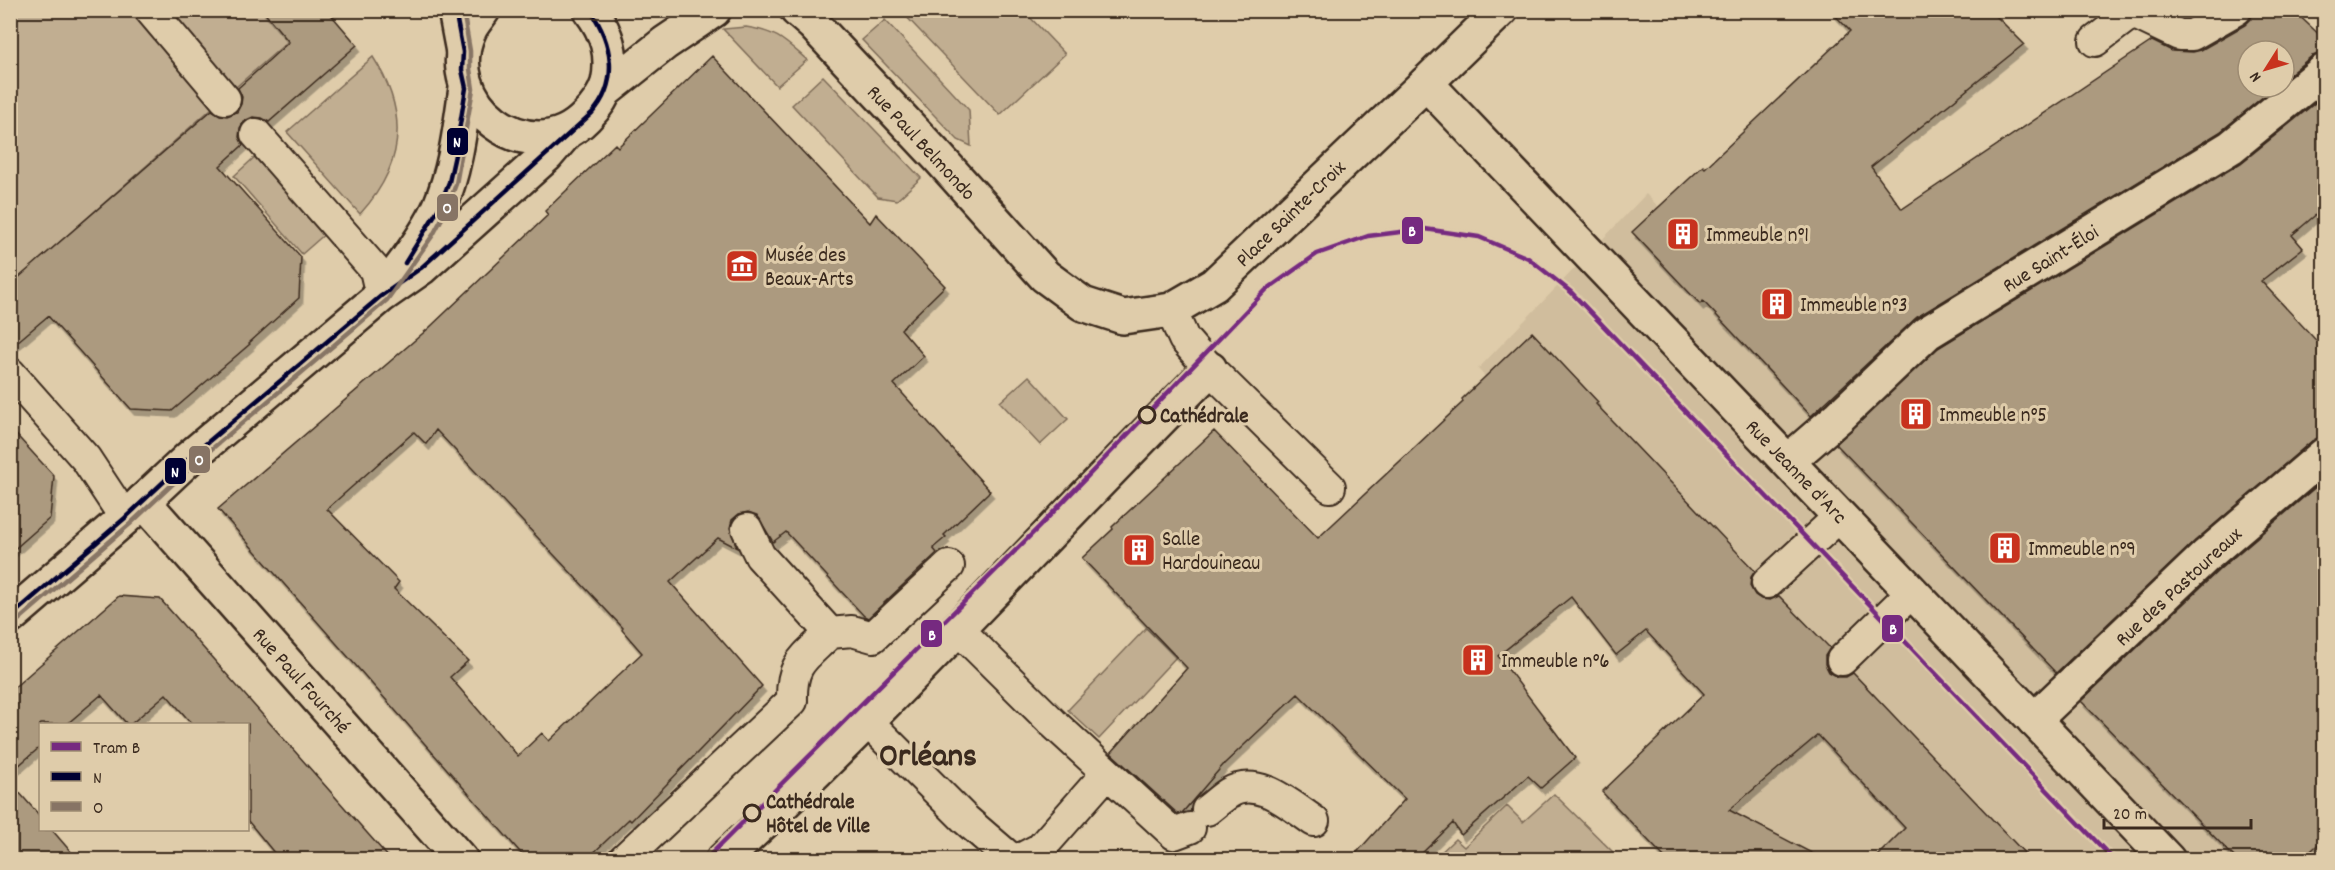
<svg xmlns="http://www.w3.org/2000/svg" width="2335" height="870" viewBox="0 0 2335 870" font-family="Dekko,sans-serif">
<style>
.built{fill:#d0bd9d}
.green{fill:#c1ae91;stroke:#7e6c58;stroke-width:1.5}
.building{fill:#ac9a7f;stroke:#3b2a1e;stroke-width:1.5;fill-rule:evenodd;filter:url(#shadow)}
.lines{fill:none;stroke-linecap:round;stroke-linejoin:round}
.service-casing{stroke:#3b2a1e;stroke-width:34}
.pedestrian-casing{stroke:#3b2a1e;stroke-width:38}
.minor-casing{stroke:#3b2a1e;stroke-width:38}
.tertiary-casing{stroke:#3b2a1e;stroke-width:38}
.service{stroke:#dfccaa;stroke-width:30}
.pedestrian{stroke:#dfccaa;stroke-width:33}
.minor{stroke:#dfccaa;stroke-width:33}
.tertiary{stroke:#dfccaa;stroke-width:33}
.bus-1-casing{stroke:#dfccaa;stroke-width:9}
.bus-2-casing{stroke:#dfccaa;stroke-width:9}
.bus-1{stroke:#003;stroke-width:4.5}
.bus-2{stroke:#877465;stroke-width:4.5}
.tram-1-casing{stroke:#dfccaa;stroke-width:9}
.tram-1{stroke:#762a80;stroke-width:4.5}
.stop-dot{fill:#dfccaa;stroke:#3b2a1e;stroke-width:3}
.labels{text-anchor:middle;stroke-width:6;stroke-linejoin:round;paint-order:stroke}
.street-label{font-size:21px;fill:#3b2a1e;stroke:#dfccaa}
.poi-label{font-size:21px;fill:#3b2a1e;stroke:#dfccaa;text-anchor:start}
.stop-label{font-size:21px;font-weight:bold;fill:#3b2a1e;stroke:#dfccaa;text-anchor:start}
.town-label{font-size:33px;font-weight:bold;fill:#3b2a1e;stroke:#dfccaa}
.line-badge{stroke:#dfccaa;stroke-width:2}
.badge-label{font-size:16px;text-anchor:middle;font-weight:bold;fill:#fff}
</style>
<defs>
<filter id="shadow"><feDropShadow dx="3.5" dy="6" stdDeviation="0" flood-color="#0004"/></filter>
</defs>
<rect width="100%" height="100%" fill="#dfccaa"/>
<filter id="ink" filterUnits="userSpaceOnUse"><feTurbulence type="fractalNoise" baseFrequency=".0167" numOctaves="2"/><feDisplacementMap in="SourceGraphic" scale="12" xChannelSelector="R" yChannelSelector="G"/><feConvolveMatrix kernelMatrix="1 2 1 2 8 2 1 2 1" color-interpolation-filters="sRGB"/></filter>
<g filter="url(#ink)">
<!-- built -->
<path class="built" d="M1646,194L2287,859H1683L1748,795L1788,759L1808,714L1478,369Z"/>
<!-- green -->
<path class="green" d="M262,10L266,14L271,11L302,29L11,285V11Z
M901,11H1024L1065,54L1000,115Z
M885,20L969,110L971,146L958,140L862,40Z
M746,27C778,32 784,40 807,60L777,86L723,29Z
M373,57C409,113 405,165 360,214L287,132Z
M823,76L921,178L897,200L878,197L792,105Z
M257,155L326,233L302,254L234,176Z
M1029,376L1068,419L1040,445L1000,402Z
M1146,628L1176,657L1099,739L1068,710Z
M1554,794L1620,859H1434L1455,839L1464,847L1507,806L1523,822Z"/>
<!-- building -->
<path class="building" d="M262,10H327L357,45L269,122L262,118L253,117L244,121L240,128L239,137L243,145L220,166L301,257L299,298L249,343L250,344L172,411L131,409L48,316L10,348V285L212,110L220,115L227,116L237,112L241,104L242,97L238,88L289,42Z
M1830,10H1990L2024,44L1871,167L1902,209L2152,41L2172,51L2193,52L2201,50L2245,25L2251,19L2253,10H2293L2325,40V53L2312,56L2284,79V51H2248V87H2275L2220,132L1917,317L1811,416L1703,301L1700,304L1632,232L1703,166L1705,168L1850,31Z
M712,56L870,223L876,214L945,286L901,329L924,356L894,384L990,491L944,535L946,537L933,548L937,553L868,618L864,616L786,532L773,542L757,515L748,512L739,514L732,520L730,528L737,548L718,538L670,582L762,686L631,821L629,819L586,860H527L218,509L429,328L548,215L545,211L615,144L618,147ZM436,430L623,628L622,630L642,653L549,741L542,733L518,756L450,677L468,661L394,589L399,582L327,509L414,432L426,444Z
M2325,95V207L2292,235L2303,248L2261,281L2325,350V437L2312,441L2195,541L2056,673L1836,444L1938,348L2241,163Z
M1532,332L1598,402L1596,404L1755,571L1751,577L1750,586L1755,595L1761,599L1770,600L1779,596L1830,648L1825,656V664L1829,672L1838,677H1846L1853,673L2031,860H1873L1905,828L1818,735L1729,810L1825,860H1667L1602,792L1704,694L1646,631L1616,655L1571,597L1498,656L1575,758L1541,788L1528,776L1461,835L1453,823L1415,860H1350L1405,799L1298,694L1224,764L1182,813L1178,814L1111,753L1187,668L1082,558L1113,529L1112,527L1214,431L1318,538L1463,402L1462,399Z
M10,428L54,476L50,518L10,553Z
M2325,479V838L2301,860H2237L2081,701L2220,569Z
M119,596L160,599L391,860H280L248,821V724H192L166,694L131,724H127L101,695L67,724H40V747L10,773V691Z
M10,782L40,816V830H52L78,860H10Z"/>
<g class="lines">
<defs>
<path id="service" d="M150,10L225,99
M2095,41L2125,18L2135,14L2179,35H2192L2236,10
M256,134L375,270L381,296
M1171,310L1184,339L1210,369L1330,487
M10,373L86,459L125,518
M747,529L760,556L830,633L852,631L873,637L949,566
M1767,583L1840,516
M958,629L1053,723L1174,834L1190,828
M1842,660L1912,592
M866,720L966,820L1009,857L1020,859L1041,848L1107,773
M1207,810C1214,805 1221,798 1229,793C1258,775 1290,805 1314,821
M623,860L792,701C791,662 804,659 830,633"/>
<path id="pedestrian" d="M1788,461L1840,416L1927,333L2231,147L2324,71
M2034,720L2207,555L2324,455
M723,860C893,704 1047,532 1210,369"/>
<path id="minor" d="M455,10L463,52
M1426,83L1501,10
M143,501L461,860"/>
<path id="tertiary" d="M483,10C479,16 473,23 470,29C435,102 530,175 586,117C596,107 604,96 608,83C614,55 607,32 590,10
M797,10L813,24L938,157L1045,276L1083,304L1123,317L1171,310L1214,285L1426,83L2168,860
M606,90L665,43L714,10
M398,272C413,252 430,229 440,206C456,168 460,128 466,88
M10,617L125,518L189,458L381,296L421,268L547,155L565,134"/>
</defs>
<!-- service casing -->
<use href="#service" class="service-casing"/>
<!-- pedestrian casing -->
<use href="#pedestrian" class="pedestrian-casing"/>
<!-- minor casing -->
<use href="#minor" class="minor-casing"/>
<!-- tertiary casing -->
<use href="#tertiary" class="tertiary-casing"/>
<!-- service -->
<use href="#service" class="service"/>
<!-- pedestrian -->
<use href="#pedestrian" class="pedestrian"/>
<!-- minor -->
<use href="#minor" class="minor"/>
<!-- tertiary -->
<use href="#tertiary" class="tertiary"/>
<defs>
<path id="bus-1" d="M405,263L439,208L449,182L455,155L466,88L462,70L463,52L455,10
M10,617L125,518L189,458L381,296L421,268L592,113C620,82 612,42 590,10"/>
<path id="bus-2" d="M15,623L130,524L194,464L387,300L433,235L446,211L456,184L473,89L470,69V51L463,10"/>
</defs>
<!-- bus-1 casing -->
<use href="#bus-1" class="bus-1-casing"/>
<!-- bus-2 casing -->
<use href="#bus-2" class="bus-2-casing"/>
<!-- bus-1 -->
<use href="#bus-1" class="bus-1"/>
<!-- bus-2 -->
<use href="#bus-2" class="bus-2"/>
<defs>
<path id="tram-1" d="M705,860L1039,527L1266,290L1317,254L1368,236L1425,229L1479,237L1528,258L1571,292L2114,860"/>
</defs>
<!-- tram-1 casing -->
<use href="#tram-1" class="tram-1-casing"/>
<!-- tram-1 -->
<use href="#tram-1" class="tram-1"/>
</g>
</g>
<!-- icons -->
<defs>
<symbol id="building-square" viewBox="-11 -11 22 22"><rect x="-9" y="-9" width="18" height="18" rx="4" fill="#c8321e" stroke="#dfccaa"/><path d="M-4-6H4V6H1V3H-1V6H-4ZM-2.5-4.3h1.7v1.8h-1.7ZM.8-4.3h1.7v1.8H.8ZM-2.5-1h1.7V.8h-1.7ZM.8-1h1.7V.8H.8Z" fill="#fff"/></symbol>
<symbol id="museum-square" viewBox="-11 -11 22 22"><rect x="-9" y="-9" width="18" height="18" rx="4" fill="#c8321e" stroke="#dfccaa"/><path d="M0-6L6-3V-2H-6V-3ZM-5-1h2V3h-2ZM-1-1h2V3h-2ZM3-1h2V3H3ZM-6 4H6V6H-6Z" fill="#fff"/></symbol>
</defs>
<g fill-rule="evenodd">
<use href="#building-square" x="1664" y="215" width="38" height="38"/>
<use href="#museum-square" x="723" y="247" width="38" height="38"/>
<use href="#building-square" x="1758" y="285" width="38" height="38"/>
<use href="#building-square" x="1897" y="395" width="38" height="38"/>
<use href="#building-square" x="1986" y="529" width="38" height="38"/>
<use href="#building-square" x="1120" y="531" width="38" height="38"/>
<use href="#building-square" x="1459" y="641" width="38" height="38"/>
</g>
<!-- markers -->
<g class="stop-dot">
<circle cx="1147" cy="415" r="8"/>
<circle cx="752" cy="813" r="8"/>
</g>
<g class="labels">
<!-- street labels -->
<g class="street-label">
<text transform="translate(922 142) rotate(47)" y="7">Rue Paul Belmondo</text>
<text transform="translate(1290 213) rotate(-44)" y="7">Place Sainte-Croix</text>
<text transform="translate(2050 258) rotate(-32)" y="7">Rue Saint-Éloi</text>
<text transform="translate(1797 471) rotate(46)" y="7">Rue Jeanne d'Arc</text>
<text transform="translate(2178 586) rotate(-43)" y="7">Rue des Pastoureaux</text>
<text transform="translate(302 680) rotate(48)" y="7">Rue Paul Fourché</text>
</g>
<!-- poi labels -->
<g class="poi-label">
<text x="1706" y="241">Immeuble n°1</text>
<text x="765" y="261">Musée des<tspan x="765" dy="24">Beaux-Arts</tspan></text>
<text x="1800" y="311">Immeuble n°3</text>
<text x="1939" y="421">Immeuble n°5</text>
<text x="1162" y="545">Salle<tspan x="1162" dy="24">Hardouineau</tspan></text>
<text x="2028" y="555">Immeuble n°9</text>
<text x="1501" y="667">Immeuble n°6</text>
</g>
<!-- stop labels -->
<g class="stop-label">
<text x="1160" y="422">Cathédrale</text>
<text x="766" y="808">Cathédrale<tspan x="766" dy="24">Hôtel de Ville</tspan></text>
</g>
<!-- town labels -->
<g class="town-label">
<text x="928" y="765">Orléans</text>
</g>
</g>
<g class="line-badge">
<rect x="446" y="127" width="23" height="29" rx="6" fill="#003"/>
<rect x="436" y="193" width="23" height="29" rx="6" fill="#877465"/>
<rect x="1401" y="216" width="23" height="29" rx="6" fill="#762a80"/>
<rect x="188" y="445" width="23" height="29" rx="6" fill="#877465"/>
<rect x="164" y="457" width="23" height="28" rx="6" fill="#003"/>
<rect x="1881" y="614" width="23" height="29" rx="6" fill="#762a80"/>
<rect x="920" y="619" width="23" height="29" rx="6" fill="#762a80"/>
</g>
<g class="badge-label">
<text x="457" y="147">N</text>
<text x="447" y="213">O</text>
<text x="1412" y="236">B</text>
<text x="199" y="465">O</text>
<text x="175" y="477">N</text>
<text x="1893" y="634">B</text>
<text x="932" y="640">B</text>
</g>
<!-- margin -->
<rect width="2335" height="870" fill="none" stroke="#dfccaa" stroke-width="36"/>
<rect x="18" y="18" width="2299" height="834" fill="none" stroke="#3b2a1e" stroke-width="2" filter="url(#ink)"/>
<!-- legend -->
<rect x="39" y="723" width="210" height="108" fill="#dfccaa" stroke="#9d8b72" stroke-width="1.5"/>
<rect x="51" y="742" width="30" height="9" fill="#762a80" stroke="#9d8b72" stroke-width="1.5"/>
<text x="93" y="753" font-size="18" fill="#3b2a1e">Tram B</text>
<rect x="51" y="772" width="30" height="9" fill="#000033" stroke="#9d8b72" stroke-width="1.5"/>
<text x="93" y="783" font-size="18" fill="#3b2a1e">N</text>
<rect x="51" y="802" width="30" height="9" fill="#877465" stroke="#9d8b72" stroke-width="1.5"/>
<text x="93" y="813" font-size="18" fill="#3b2a1e">O</text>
<!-- north arrow -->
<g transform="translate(2266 69) rotate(233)"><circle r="28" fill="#dfccaa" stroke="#9d8b72" stroke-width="1.5"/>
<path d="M0-4.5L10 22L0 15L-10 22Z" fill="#c8321e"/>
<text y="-9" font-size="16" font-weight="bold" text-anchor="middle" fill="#3b2a1e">N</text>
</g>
<!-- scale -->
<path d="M2104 819v9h147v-9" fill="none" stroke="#3b2a1e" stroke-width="3"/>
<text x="2113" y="819" font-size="18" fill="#3b2a1e" stroke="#dfccaa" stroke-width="4.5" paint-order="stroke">20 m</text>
</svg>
